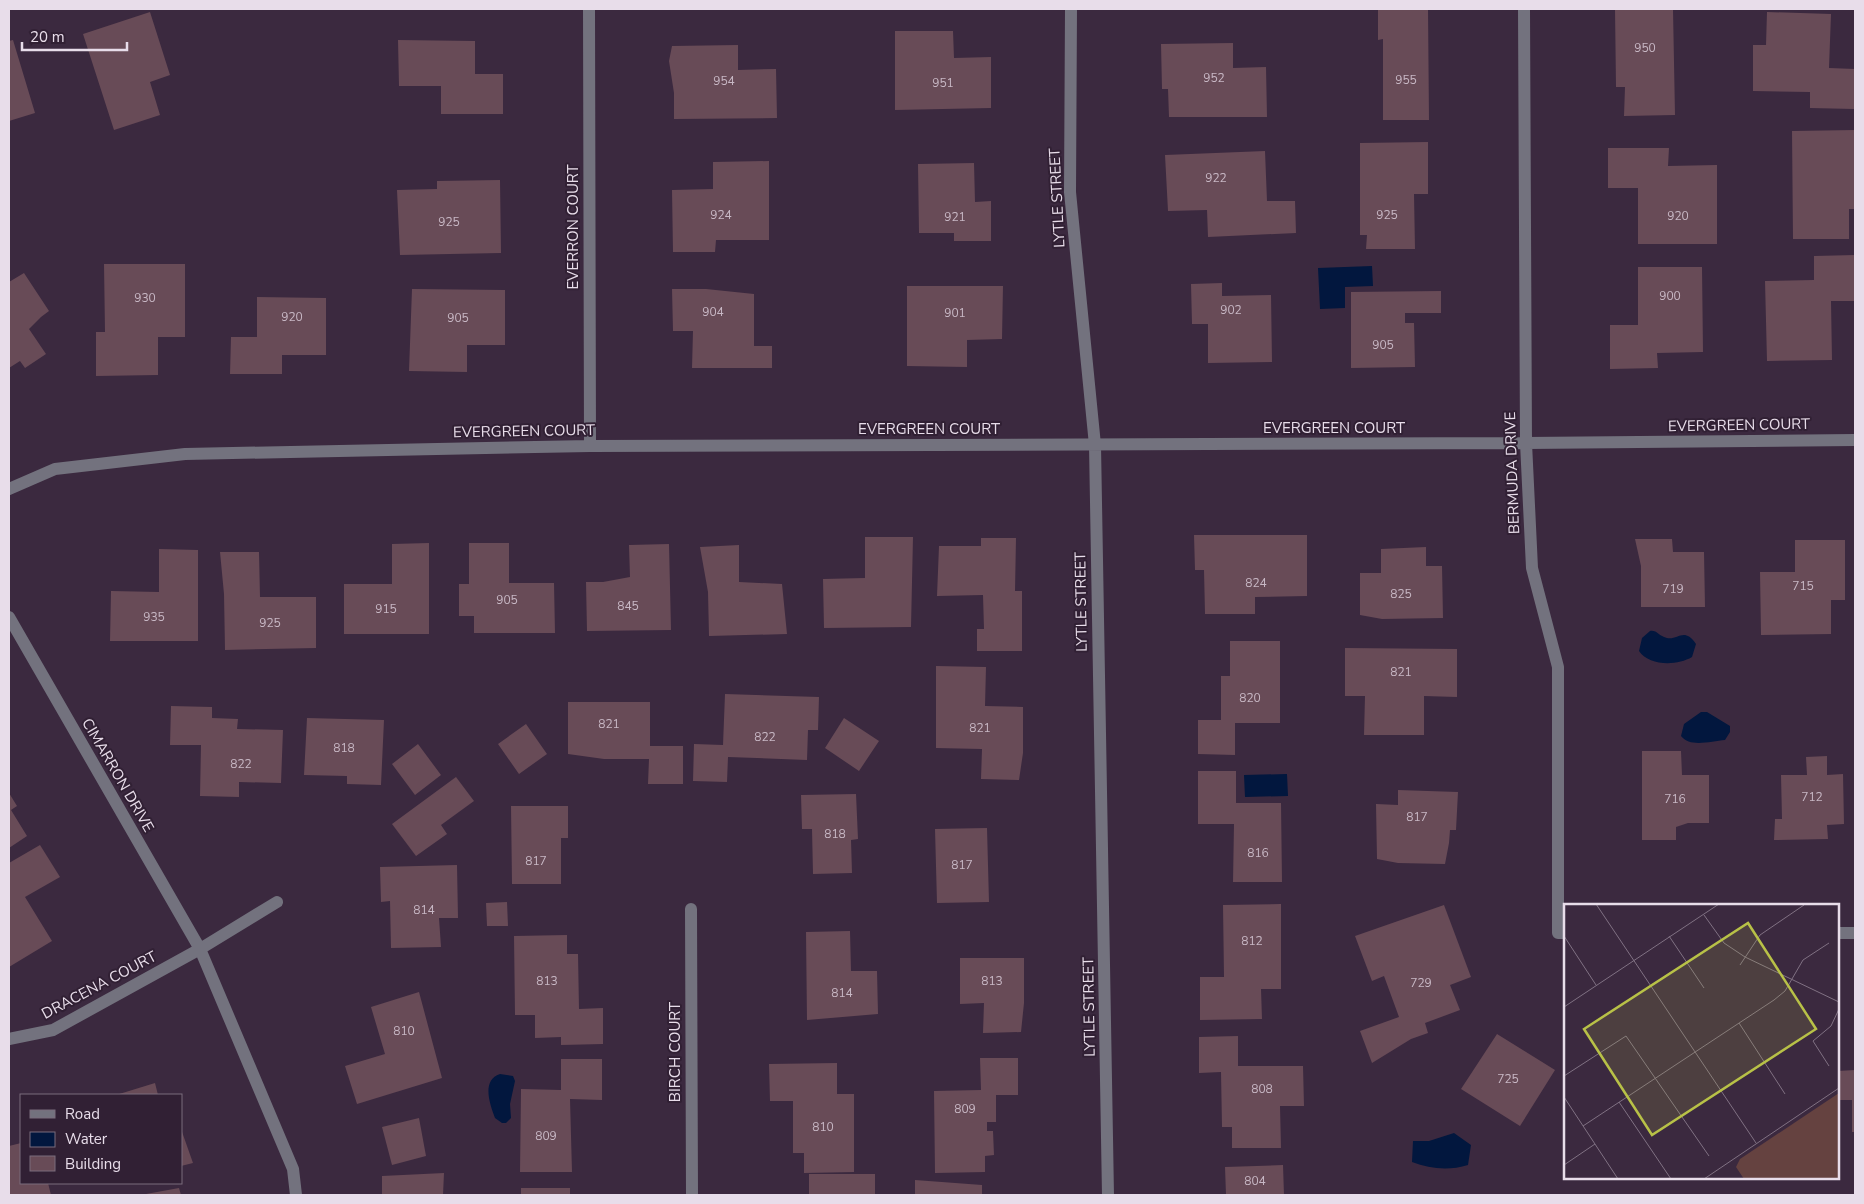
<svg xmlns="http://www.w3.org/2000/svg" width="1864" height="1204" viewBox="0 0 1864 1204" font-family="'Nunito Sans',sans-serif">
<style>
.water{fill:#02173e}
.building{fill:#684b57}
.lines{fill:none;stroke-linecap:round;stroke-linejoin:round}
.minor{stroke:#73727e;stroke-width:12}
.labels{text-anchor:middle;stroke-width:4;stroke-linejoin:round;paint-order:stroke}
.number-label{font-size:12px;fill:#c8b8c5}
.street-label{font-size:15px;fill:#e8ddea;stroke:#312034}
.inset-road{fill:none;stroke:#807183;stroke-width:1}
.view{fill:#b8c147;fill-opacity:0.15;stroke:#b8c147;stroke-width:2.5}
.inset-edge{fill:none;stroke:#e8ddea;stroke-width:2.5}
</style>
<rect width="100%" height="100%" fill="#3b293f"/>
<!-- water -->
<path class="water" d="M1372,266L1373,286L1345,287V308L1320,309L1318,268Z
M1650,631C1657,630 1658,635 1664,637C1677,643 1683,625 1696,644L1692,657C1677,666 1649,666 1639,651L1642,638Z
M1701,712H1707L1730,726V732L1725,740C1711,741 1690,748 1681,736L1684,724Z
M1287,774L1288,796L1245,797L1244,775Z
M500,1074L513,1076L515,1081L510,1104L511,1118L506,1123H502L495,1118C490,1105 481,1080 500,1074Z
M1454,1133L1471,1145L1468,1165C1449,1171 1430,1169 1412,1162L1413,1141H1429Z"/>
<!-- building -->
<path class="building" d="M1378,9H1428L1429,120H1383V39L1378,40Z
M1615,9H1673L1675,115L1624,116L1625,87H1616Z
M150,12L170,75L150,82L160,115L114,130L83,34Z
M1767,12L1831,14L1829,68L1855,69L1854,109L1810,108V92L1753,91V45H1766Z
M895,31H953L954,58L991,57V108L895,110Z
M13,40L35,113L9,121V41Z
M398,40L475,41V74H503V114H441V86H399Z
M1233,43V68L1266,67L1267,117H1169L1168,89H1162L1161,44Z
M738,45V70L776,69L777,118L674,119V93L669,61L672,46Z
M1855,130V209H1849V239H1793L1792,131Z
M1428,142V194H1414L1415,249H1366L1367,235H1360V143Z
M1608,148H1669L1668,166L1717,165V244H1638V188H1608Z
M1265,151L1267,201H1295L1296,233L1208,237L1207,210L1168,211L1165,155Z
M769,161V240H716L715,252H673L672,190L713,189V162Z
M974,163L975,202L991,201V241H954V233H919L918,164Z
M500,180L501,253L400,255L397,190L437,189V181Z
M1855,255V301H1831L1832,360L1767,361L1765,281L1814,280V256Z
M104,264H185V337H158V375L96,376V332H105Z
M1638,267H1702L1703,352L1657,353L1658,368L1610,369V325H1638Z
M24,273L49,311L41,317L29,329L46,354L25,368L20,361L9,368V282Z
M1222,283V296L1271,295L1272,362L1208,363V324H1192L1191,284Z
M907,286H1003L1002,339L967,340V367L907,366Z
M412,289L505,290V345H467V372L409,371Z
M672,289H706L754,294V346H772V368H692L693,331H673Z
M1441,291V313H1405V323H1414L1415,367L1351,368V292Z
M257,297L326,298V355H282V374H230L231,337H257Z
M1194,535H1307V596L1255,597V614H1205L1204,570H1195Z
M865,537H913L911,627L824,628L823,579L865,578Z
M981,538H1016L1015,591H1022V651H977V629H984L983,595L937,596L939,546H981Z
M1635,539H1672L1673,552H1704L1705,607H1641V566Z
M1795,540H1845V600H1831V634L1761,635L1760,572H1795Z
M429,543V634H344V584H392V544Z
M469,543H509V583H554L555,633H474V616H459V584H469Z
M669,544L671,630L587,631L586,582H603L630,577L629,545Z
M739,545V582L782,584L787,634L709,636L708,592L700,547Z
M1426,547V566H1442L1443,618L1382,619L1360,615V573H1381V549Z
M159,549L198,550V641H110L111,591L159,592Z
M220,552H259L260,597H316V648L225,650L224,594Z
M1230,641H1280V723H1235V755L1198,754V720H1221V676H1230Z
M1345,648L1457,649V697L1424,696V735H1364L1365,696H1345Z
M936,666L986,667L985,706L1023,707V753L1019,780L981,779L982,749L936,748Z
M725,694L819,697L818,730H808L807,760L728,757L727,782L693,781L694,744L723,745Z
M568,702H650V746H683V784H648L649,759H604L568,754Z
M171,706L212,707V718L238,719L237,729L283,730L281,783L239,782V797L200,796L201,745H170Z
M307,718L384,720L381,785L347,784V776L304,775Z
M844,718L879,741L859,771L825,748Z
M526,724L547,754L519,774L498,744Z
M418,744L441,775L415,795L392,764Z
M1642,751H1681L1682,775H1709V823H1688L1676,827V840H1642Z
M1827,756V775L1843,774L1844,824L1827,825L1828,839L1774,840L1775,819H1782L1781,775H1807L1806,757Z
M1198,771H1236V803H1281L1282,882H1233L1234,824H1198Z
M456,777L474,801L441,825L447,834L416,856L392,824Z
M1398,790L1458,792L1456,830H1450L1449,843L1445,864L1398,863L1377,859L1376,804L1398,805Z
M9,793L17,806L11,810L27,836L9,848Z
M856,794L858,839L851,840L852,873L813,874L812,829H802L801,795Z
M511,806H568V838H561V884H512Z
M987,828L989,902L937,903L935,829Z
M40,845L60,877L25,897L52,941L9,967V863Z
M457,865L458,918H439L441,947L391,948L390,901L381,902L380,867Z
M507,902L508,926H487L486,903Z
M1281,904V989H1261L1262,1019L1200,1020V977H1224L1223,905Z
M1444,905L1471,977L1450,985L1460,1010L1425,1023L1428,1033L1411,1039L1372,1063L1360,1031L1399,1017L1384,976L1372,981L1355,936Z
M850,931L851,971H877L878,1014L807,1020L806,932Z
M567,935V954H578L579,1009L603,1008V1044L561,1045V1037L535,1038V1015H515L514,936Z
M960,958H1024V1003L1021,1032L983,1033L984,1003L960,1004Z
M419,992L442,1078L357,1104L345,1066L385,1054L371,1007Z
M1497,1034L1555,1070L1520,1126L1461,1089Z
M1238,1036V1066H1303L1304,1106H1280L1281,1148H1232V1127H1222L1221,1072L1199,1073V1037Z
M980,1058H1018V1095H996V1122H987V1131H993L994,1155L985,1156V1172L935,1173L934,1091L981,1090Z
M561,1059H602V1100L570,1099L572,1172H520L521,1089L561,1090Z
M837,1063V1094H854V1172L804,1173V1153H793V1101H770L769,1064Z
M1855,1070V1132H1852V1100H1838V1071Z
M155,1083L158,1095H116Z
M419,1118L426,1156L392,1165L382,1127Z
M181,1129L193,1163L181,1166Z
M21,1143V1183H48L51,1195H9V1146Z
M1283,1165L1284,1195H1226L1225,1167Z
M444,1173L443,1195H382V1176Z
M809,1174H875V1195H809Z
M915,1180L982,1185V1195H915Z
M179,1188L181,1195H146V1194Z
M521,1188H570V1195H521Z"/>
<g class="lines">
<!-- minor -->
<path class="minor" d="M589,9L590,446
M1071,9L1070,192L1095,445L1108,1195
M1524,9L1526,443L1532,568L1558,667V933H1565
M9,489L55,469L185,454L590,446L1526,443L1855,440
M9,617L200,949L293,1169L296,1195
M691,909L692,1195
M1838,933H1855
M9,1039L53,1030L200,949L277,902"/>
</g>
<g class="labels">
<!-- number labels -->
<g class="number-label">
<text x="1645" y="52">950</text>
<text x="1214" y="82">952</text>
<text x="1406" y="84">955</text>
<text x="724" y="85">954</text>
<text x="943" y="87">951</text>
<text x="1216" y="182">922</text>
<text x="721" y="219">924</text>
<text x="1387" y="219">925</text>
<text x="1678" y="220">920</text>
<text x="955" y="221">921</text>
<text x="449" y="226">925</text>
<text x="1670" y="300">900</text>
<text x="145" y="302">930</text>
<text x="1231" y="314">902</text>
<text x="713" y="316">904</text>
<text x="955" y="317">901</text>
<text x="292" y="321">920</text>
<text x="458" y="322">905</text>
<text x="1383" y="349">905</text>
<text x="1256" y="587">824</text>
<text x="1803" y="590">715</text>
<text x="1673" y="593">719</text>
<text x="1401" y="598">825</text>
<text x="507" y="604">905</text>
<text x="628" y="610">845</text>
<text x="386" y="613">915</text>
<text x="154" y="621">935</text>
<text x="270" y="627">925</text>
<text x="1401" y="676">821</text>
<text x="1250" y="702">820</text>
<text x="609" y="728">821</text>
<text x="980" y="732">821</text>
<text x="765" y="741">822</text>
<text x="344" y="752">818</text>
<text x="241" y="768">822</text>
<text x="1812" y="801">712</text>
<text x="1675" y="803">716</text>
<text x="1417" y="821">817</text>
<text x="835" y="838">818</text>
<text x="1258" y="857">816</text>
<text x="536" y="865">817</text>
<text x="962" y="869">817</text>
<text x="424" y="914">814</text>
<text x="1252" y="945">812</text>
<text x="547" y="985">813</text>
<text x="992" y="985">813</text>
<text x="1421" y="987">729</text>
<text x="842" y="997">814</text>
<text x="404" y="1035">810</text>
<text x="1508" y="1083">725</text>
<text x="1262" y="1093">808</text>
<text x="965" y="1113">809</text>
<text x="823" y="1131">810</text>
<text x="546" y="1140">809</text>
<text x="1255" y="1185">804</text>
</g>
<!-- street labels -->
<g class="street-label">
<text transform="translate(1057 198) rotate(-93)" y="5">LYTLE STREET</text>
<text transform="translate(573 227) rotate(-90)" y="5">EVERRON COURT</text>
<text transform="translate(1739 425) rotate(-1)" y="5">EVERGREEN COURT</text>
<text x="1334" y="433">EVERGREEN COURT</text>
<text x="929" y="434">EVERGREEN COURT</text>
<text transform="translate(524 431) rotate(-1)" y="5">EVERGREEN COURT</text>
<text transform="translate(1512 473) rotate(-92)" y="5">BERMUDA DRIVE</text>
<text transform="translate(1081 602) rotate(-91)" y="5">LYTLE STREET</text>
<text transform="translate(118 775) rotate(60)" y="5">CIMARRON DRIVE</text>
<text transform="translate(99 985) rotate(-28)" y="5">DRACENA COURT</text>
<text transform="translate(1089 1007) rotate(-91)" y="5">LYTLE STREET</text>
<text transform="translate(675 1052) rotate(-90)" y="5">BIRCH COURT</text>
</g>
</g>
<!-- overview -->
<g transform="translate(1564 904)">
<rect width="275" height="275" fill="#3b293f"/>
<path d="M275,189V275H180L172,263L176,255Z" fill="#654240"/>
<path class="inset-road" d="M32,0L192,239M140,11L160,39L181,53L275,98M0,32L32,81M105,32L140,84M176,61L196,31L240,1M0,103L155,0M175,119L221,190M265,162L249,137L267,122L275,105M0,172L62,132L145,252M0,193L54,275M55,198L107,275M19,222L210,96L221,87L239,56L265,39M0,261L31,240M140,275L275,184"/>
<path class="view" d="M184,19L252,125L88,231L20,125Z"/>
<rect width="275" height="275" class="inset-edge"/>
</g>
<!-- border -->
<rect width="1864" height="1204" fill="none" stroke="#e8ddea" stroke-width="20"/>
<!-- legend -->
<rect x="20" y="1094" width="162" height="90" fill="#312034" stroke="#7a6c7d"/>
<rect x="30" y="1110" width="25" height="8" fill="#73727e" stroke="#7a6c7d"/>
<text x="65" y="1119" font-size="15" fill="#e8ddea">Road</text>
<rect x="30" y="1132" width="25" height="15" fill="#02173e" stroke="#7a6c7d"/>
<text x="65" y="1144" font-size="15" fill="#e8ddea">Water</text>
<rect x="30" y="1156" width="25" height="15" fill="#684b57" stroke="#7a6c7d"/>
<text x="65" y="1169" font-size="15" fill="#e8ddea">Building</text>
<!-- scale -->
<path d="M22 42v8h105v-8" fill="none" stroke="#e8ddea" stroke-width="2.5"/>
<text x="30" y="42" font-size="15" fill="#e8ddea" stroke="#312034" stroke-width="4" paint-order="stroke">20 m</text>
</svg>
